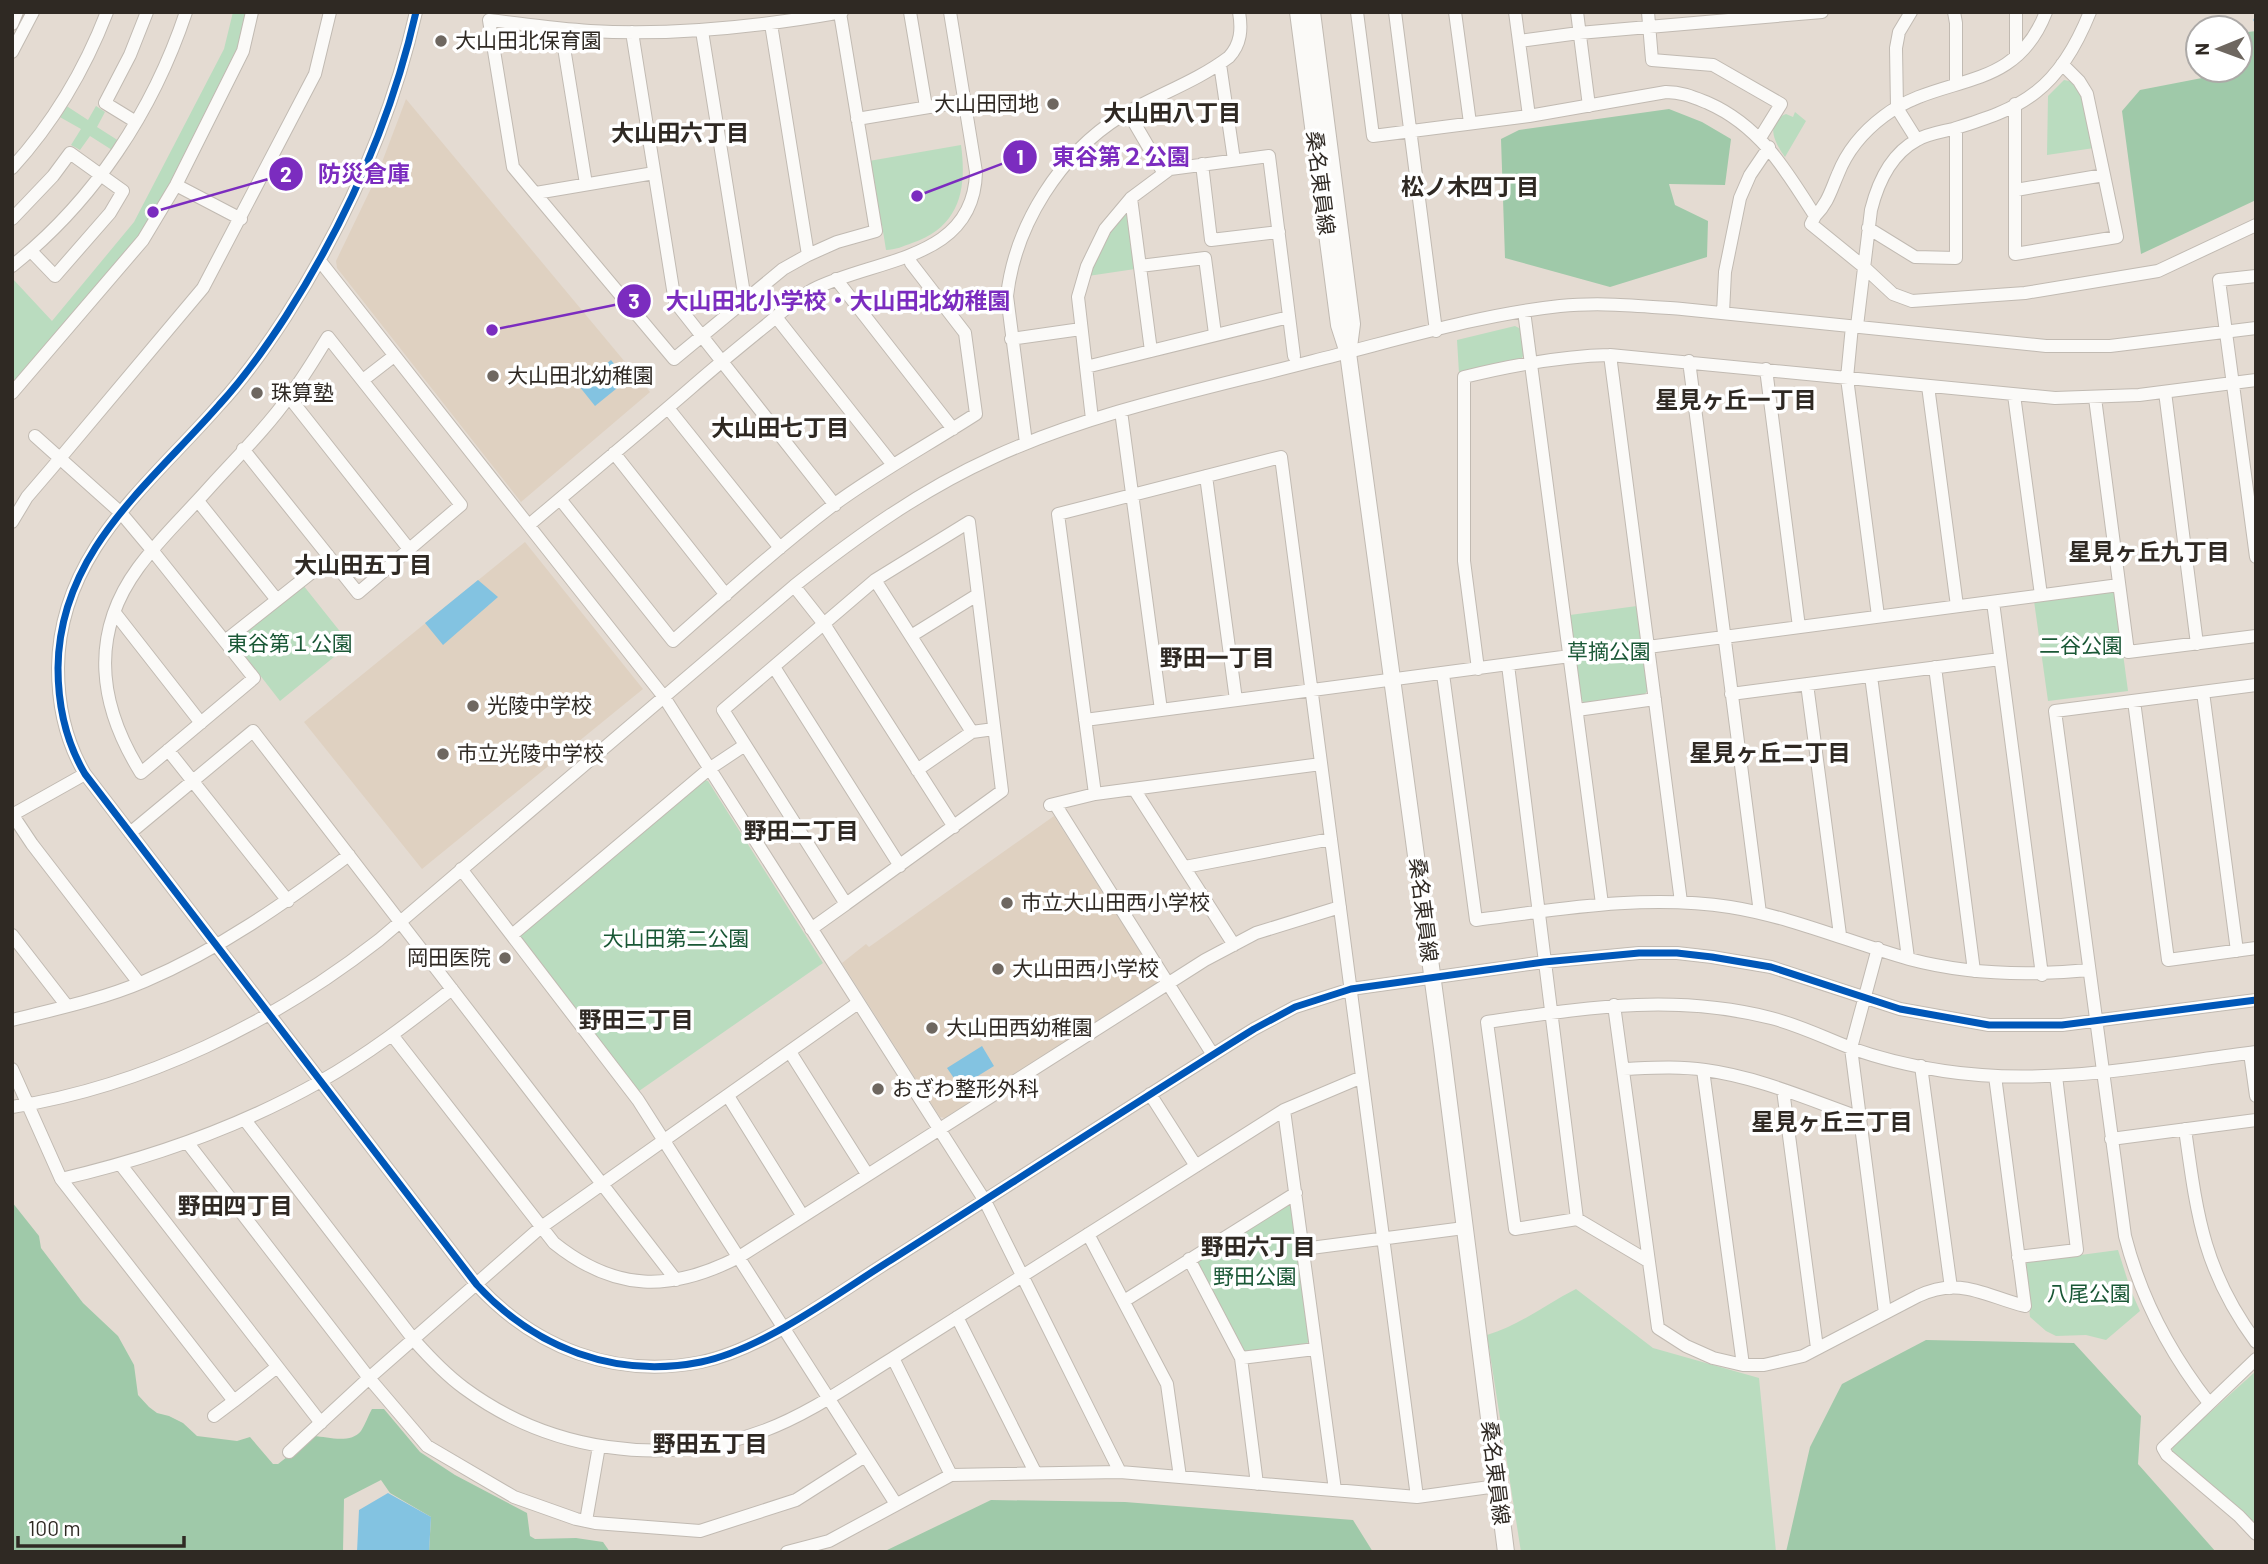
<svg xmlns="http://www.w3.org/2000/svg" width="2268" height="1564" viewBox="0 0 2268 1564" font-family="Barlow,'Noto Sans JP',sans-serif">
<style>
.built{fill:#dfd1c1}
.green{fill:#badcbf}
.forest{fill:#9fc9a9}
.water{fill:#83c3e1}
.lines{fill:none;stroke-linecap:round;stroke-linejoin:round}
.stream{stroke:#83c3e1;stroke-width:3.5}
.minor-casing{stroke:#c1bab2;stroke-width:14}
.major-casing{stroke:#c1bab2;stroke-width:18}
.minor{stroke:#fbfaf8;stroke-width:12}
.major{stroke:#fbfaf8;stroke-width:16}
.cycleway-casing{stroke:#fff;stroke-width:11}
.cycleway{stroke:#0057b8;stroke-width:7}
.poi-dot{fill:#6e6760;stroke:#fff;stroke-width:2.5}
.labels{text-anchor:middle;stroke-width:7;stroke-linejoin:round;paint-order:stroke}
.poi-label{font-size:21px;fill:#2f2923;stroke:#fff;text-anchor:start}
.street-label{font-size:21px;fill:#2f2923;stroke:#fff}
.park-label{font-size:21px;fill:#1a5836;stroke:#fff}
.neighbourhood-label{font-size:23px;font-weight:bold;fill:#2f2923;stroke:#fff}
.leader{fill:none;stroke:#7b2cbf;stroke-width:2.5}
.callout-dot{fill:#7b2cbf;stroke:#fff;stroke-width:2.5}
.mark-label{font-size:21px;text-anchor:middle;font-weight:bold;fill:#fff}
.callout-label{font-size:23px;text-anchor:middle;font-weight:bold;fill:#7b2cbf;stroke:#fff;stroke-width:7;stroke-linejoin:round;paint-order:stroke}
</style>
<rect width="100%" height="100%" fill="#e4dbd2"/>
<!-- built -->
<path class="built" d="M406,99L650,392L521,502L337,268L336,261L376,178Z
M525,542L643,689L422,869L304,722Z
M1054,816L1158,979L1157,984L945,1118L940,1117L842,963L866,944L869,947Z"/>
<!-- green -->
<path class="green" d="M233,12H246L236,53L176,174L137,239L12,385V278L52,321L134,222L224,49Z
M2064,80L2074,82L2084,95L2094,148L2047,155L2048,96Z
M65,105L88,120L96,106L105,112L97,127L119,141L112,150L90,136L80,150L71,145L81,129L58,116Z
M1795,112L1806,121L1785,157C1775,143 1764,123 1786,114L1793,117Z
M961,145C967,189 960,227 912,243C904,246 895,250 886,250L882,225L879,224L869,161Z
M1126,209L1135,269L1088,276L1100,244Z
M1515,326L1521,329L1524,354L1522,358L1459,373L1457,340Z
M303,585L350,644L280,701L235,643V638Z
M2112,591L2115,594L2128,691L2048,701L2034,601Z
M1637,606L1648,690L1645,694L1584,703L1581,699L1570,615Z
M704,780L708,781L823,963L639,1091L520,938L522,933Z
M1287,1205H1292L1310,1339L1306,1345L1247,1352L1242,1350L1198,1264L1199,1259Z
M2118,1250L2131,1291L2140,1311L2106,1340L2086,1335L2056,1336L2046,1331L2030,1317L2025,1265L2028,1262Z
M1576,1289L1653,1348L1759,1378L1776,1552H1521L1487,1335C1519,1326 1546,1304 1576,1289Z
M2256,1371V1524L2172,1451L2173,1446Z"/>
<!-- forest -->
<path class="forest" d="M2256,31V200L2141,254L2122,111L2140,90L2202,78L2203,70H2240V33Z
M1669,109L1702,122L1731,139L1725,185L1669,184L1675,205L1708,221L1707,257L1610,287L1505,258L1501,139L1519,130Z
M12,1202L39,1236L41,1248L83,1303L118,1336L134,1365L138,1395L149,1407L157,1413L169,1416L183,1423L197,1436L237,1441L250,1437L273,1464H278L314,1436C328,1437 351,1444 361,1431C365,1425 368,1416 372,1409H384L420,1452L455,1475L527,1513L530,1536L535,1539L576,1538L603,1542L610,1552H429L431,1517L390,1493L381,1480L344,1499L343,1552H12Z
M1926,1340L2074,1343L2141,1416L2138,1464L2216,1552H1786L1810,1447L1842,1384Z
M991,1500L1125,1502L1353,1520L1373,1552H883Z"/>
<!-- water -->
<path class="water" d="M611,360L627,380L595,406L579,386Z
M478,580L498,597L443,645L425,623Z
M982,1046L994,1066L960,1087L947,1068Z
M388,1493L431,1517L429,1552H357L359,1510Z"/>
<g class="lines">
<!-- stream -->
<path class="stream" d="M2255,20H2256"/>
<defs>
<path id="minor" d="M416,12C391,122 346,222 286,316C266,347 244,378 219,405C149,485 59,552 58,668C58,705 66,742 85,774L477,1285C535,1348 615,1379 701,1362C764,1349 836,1294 891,1260C1012,1183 1132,1105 1254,1029L1295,1007L1351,989L1544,962L1639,953H1677L1712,957L1771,967L1900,1009L1989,1025H2062L2256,1000
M910,12L926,107
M1357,12L1373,136L1529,116L1666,92C1682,92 1693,97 1708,103C1760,126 1786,170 1815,216L1811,224L1864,267L1893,294L1912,301L2025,293L2158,271L2256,225
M1395,12L1436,331
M1455,12L1470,123
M1515,12L1529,116
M1577,12L1589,106
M1648,12L1652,60L1713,65L1781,104L1760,138
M1911,12L1899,32L1896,48L1897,108L1917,140
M1954,12L1956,23V84
M2016,12V56
M840,13L876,231L837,242L808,255L783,269L674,359L513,167L489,20C523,24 556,29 590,31C675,36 758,27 842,12
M12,24L17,12
M771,24L808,255
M561,29L586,184
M702,31L745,300
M632,32L675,302L835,505
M1519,41L1579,33L1822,12
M12,52L33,12
M1220,64L1234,160
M2015,104V254L2117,237L2087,94L2079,81L2062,64
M1128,112L1163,172
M857,119L965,101
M136,122L105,103L130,55L147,12
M1202,164L1211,240L1279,232
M12,168C53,123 85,69 107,12
M176,185L241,219
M2016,190L2104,175
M536,193L654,173
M1131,198L1151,351
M1815,216C1828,203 1831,190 1838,174C1847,151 1864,131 1884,116C1943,72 2014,95 2046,12
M12,219L53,176L70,153L123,191L110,213L55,276L31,251
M1868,228L1915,257L1956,258V128
M320,261L664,697L985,1201L1120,1472
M12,266C94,201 153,111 186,12
M1140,266L1205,258L1215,334
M2256,276L2219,280L2256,557
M836,279L953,429
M1524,311L1602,904
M1723,313L1725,272L1740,198L1750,175L1769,147
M776,317L893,465
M1852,326L1847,378L1878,616
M1857,326L1871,210C1878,182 1891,154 1917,140C1927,134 1941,132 1953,129C1982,120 2012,111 2036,92C2062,72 2078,42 2090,12
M1011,339L1081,329
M1610,355L1648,647L2119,585
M1689,361L1760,913
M1086,367L1289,317
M1766,369L1799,627
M363,380L394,356
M1928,386L1957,606
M2165,392L2197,644
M12,393L143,240L176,185L243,51L252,12
M2014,395L2041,595
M289,397L409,549
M2095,398L2128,652L2256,636
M668,408L780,548
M1121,411L1161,710
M1092,419L1078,297L1087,266L1105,229L1131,198L1170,169L1269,156L1294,356
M35,436L121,513L152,550L254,678L141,773C99,706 89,635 138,568C159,539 186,514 209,488C236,458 267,428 290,395C304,377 316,356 328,337L461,505L358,593L243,449
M1026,443L1007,296C1015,225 1060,154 1121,116C1156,95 1196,82 1229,57C1241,44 1242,29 1239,12
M614,453L726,595
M1206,476L1236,700
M560,499L673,641C725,595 777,548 832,506C878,472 928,445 976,414L965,333L911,263L909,256
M198,501L277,600
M12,522L27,497L51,469L203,288L315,74L330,12
M969,522L1002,791L846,904L723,710L875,580Z
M529,525C583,479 638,434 692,387C717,365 743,344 770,322C783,311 796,299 812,290C873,258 974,262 976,172L950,12
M875,580L972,732
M794,586L824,624L954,827
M1993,602L2042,975
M115,613L201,723
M911,636L977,595
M225,641L330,558
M1648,647L1681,902
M1508,665C1530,850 1555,1034 1577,1219
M774,667L900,866
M1935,667L1974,971
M1478,669L1464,561V377C1513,365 1560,356 1610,355L2055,398L2139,395L2256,380
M1443,674L1476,920C1561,909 1645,894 1730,907C1792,917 1849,942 1909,959C1969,975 2028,976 2089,970
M1871,676L1908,958
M1807,684L1840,935
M2203,692L2237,951
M1731,694L2000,659
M2134,701L2168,960L2256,948
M1577,710L1655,699
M1085,720L1570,656
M168,750L288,901
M917,770L972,732L994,729
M1134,789L1234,945
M1095,794L1058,514L1281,457L1417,1497
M1055,804L1213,1055
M1050,805L1095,794L1321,764
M12,814L32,844L139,983
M12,815L85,774
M130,833L253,731L676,1280
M1185,867L1331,839
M461,869L638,1100L896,1504
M811,929L846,904
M12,935L67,1006
M512,935L709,769L745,745
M1878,948L1851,1048L1885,1313
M1614,1005L1658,1328L1686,1346L1713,1358L1743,1365H1764L1803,1356L1918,1296C1960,1276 1985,1296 2025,1306L1995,1076
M12,1020C57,1009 103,999 145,981C220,949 285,903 349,855
M392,1035L554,1243C615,1292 671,1292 739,1257L1205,960L1256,933L1340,907
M790,1052L867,1174
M2250,1053L2256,1096
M1921,1066L1951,1288
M12,1069L61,1179L234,1401L277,1367
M1623,1069C1650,1068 1678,1066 1705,1070C1758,1077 1810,1100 1861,1118
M1703,1070L1743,1365
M1783,1090L1817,1348
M1150,1094L1196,1166
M728,1096L802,1215
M12,1107C145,1086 273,1023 379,940L794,586C857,536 921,490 994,457C1095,411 1206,389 1313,361C1394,341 1477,315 1560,306C1601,302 1642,306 1682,309L2046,346H2110L2256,328
M1284,1110L1335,1490
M245,1120L414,1340C429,1357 445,1374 464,1388C549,1451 663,1468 763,1431C809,1414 851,1384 893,1358
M2185,1129C2197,1215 2203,1270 2256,1342
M2111,1139L2256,1120
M187,1142L369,1378L427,1446L514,1497L576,1519L595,1523L700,1531L796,1500L865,1456
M121,1165L321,1423
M61,1179C151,1158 240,1127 321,1081C367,1055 410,1022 452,989
M1088,1234L1167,1384L1180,1477
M1303,1249L1464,1228
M2018,1257L2077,1250L2056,1076
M1189,1259L1241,1358L1257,1484
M1648,1261L1577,1219L1515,1229L1487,1022C1585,1008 1672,993 1771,1018C1799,1025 1825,1038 1851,1048C1881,1059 1912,1066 1944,1071C2048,1087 2153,1065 2256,1052
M1124,1301L1296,1193
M957,1317L1035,1472
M1241,1358L1315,1349
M2256,1359L2163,1448L2167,1455L2239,1516L2256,1534
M2209,1403C2169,1352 2141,1299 2125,1236L2055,711L2256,685
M214,1416L234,1401
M289,1452L369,1378L540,1228L858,1003
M951,1475L893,1358L1284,1110L1362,1077
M586,1521L599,1446
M787,1552L829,1541L951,1475L1120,1472L1417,1497L1497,1486"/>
<path id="major" d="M1298,12L1339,325L1348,353L1442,1048L1506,1552
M1312,12L1352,324L1349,347"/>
</defs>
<!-- minor casing -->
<use href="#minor" class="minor-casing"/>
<!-- major casing -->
<use href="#major" class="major-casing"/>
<!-- minor -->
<use href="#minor" class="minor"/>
<!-- major -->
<use href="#major" class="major"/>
<defs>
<path id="cycleway" d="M416,12C391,122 346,222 286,316C266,347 244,378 219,405C149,485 59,552 58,668C58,705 66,742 85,774L477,1285C535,1348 615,1379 701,1362C764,1349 836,1294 891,1260C1012,1183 1132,1105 1254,1029L1295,1007L1351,989L1544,962L1639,953H1677L1712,957L1771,967L1900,1009L1989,1025H2062L2256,1000"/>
</defs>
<!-- cycleway casing -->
<use href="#cycleway" class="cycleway-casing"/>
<!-- cycleway -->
<use href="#cycleway" class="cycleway"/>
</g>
<!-- markers -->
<g class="poi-dot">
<circle cx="441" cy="41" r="7"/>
<circle cx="1053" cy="104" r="7"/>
<circle cx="493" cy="376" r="7"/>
<circle cx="257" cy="393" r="7"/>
<circle cx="473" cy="706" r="7"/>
<circle cx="443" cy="754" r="7"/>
<circle cx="1007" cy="903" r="7"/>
<circle cx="505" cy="958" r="7"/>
<circle cx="998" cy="969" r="7"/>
<circle cx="932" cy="1028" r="7"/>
<circle cx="878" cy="1089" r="7"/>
</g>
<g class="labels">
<!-- poi labels -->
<g class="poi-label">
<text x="455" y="48">大山田北保育園</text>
<text x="1039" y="111" text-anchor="end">大山田団地</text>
<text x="507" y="383">大山田北幼稚園</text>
<text x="271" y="400">珠算塾</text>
<text x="487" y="713">光陵中学校</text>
<text x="457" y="761">市立光陵中学校</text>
<text x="1021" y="910">市立大山田西小学校</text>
<text x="491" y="965" text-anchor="end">岡田医院</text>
<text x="1012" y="976">大山田西小学校</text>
<text x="946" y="1035">大山田西幼稚園</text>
<text x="892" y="1096">おざわ整形外科</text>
</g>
<!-- street labels -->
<g class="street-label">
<text transform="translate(1320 183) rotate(83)" y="7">桑名東員線</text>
<text transform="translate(1423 910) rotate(83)" y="7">桑名東員線</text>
<text transform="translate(1495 1473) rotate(83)" y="7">桑名東員線</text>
</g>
<!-- park labels -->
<g class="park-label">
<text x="290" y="651">東谷第１公園</text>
<text x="2081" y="653">二谷公園</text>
<text x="1609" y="659">草摘公園</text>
<text x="676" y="946">大山田第二公園</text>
<text x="1255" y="1284">野田公園</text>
<text x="2089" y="1301">八尾公園</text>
</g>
<!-- neighbourhood labels -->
<g class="neighbourhood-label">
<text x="1172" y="121">大山田八丁目</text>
<text x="680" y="141">大山田六丁目</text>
<text x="1470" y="195">松ノ木四丁目</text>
<text x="1736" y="408">星見ヶ丘一丁目</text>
<text x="780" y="436">大山田七丁目</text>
<text x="2149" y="560">星見ヶ丘九丁目</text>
<text x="363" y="573">大山田五丁目</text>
<text x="1217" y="666">野田一丁目</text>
<text x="1770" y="761">星見ヶ丘二丁目</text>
<text x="801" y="839">野田二丁目</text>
<text x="636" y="1028">野田三丁目</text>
<text x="1832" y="1130">星見ヶ丘三丁目</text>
<text x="235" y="1214">野田四丁目</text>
<text x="1258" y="1255">野田六丁目</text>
<text x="710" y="1452">野田五丁目</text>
</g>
</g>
<!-- callouts -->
<path class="leader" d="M917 196L1020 157M153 212L286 174M492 330L634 301"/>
<g class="callout-dot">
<circle cx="917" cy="196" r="7"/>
<circle cx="153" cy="212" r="7"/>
<circle cx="492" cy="330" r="7"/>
<circle cx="1020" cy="157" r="18"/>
<circle cx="286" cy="174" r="18"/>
<circle cx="634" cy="301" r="18"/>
</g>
<g class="mark-label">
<text x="1020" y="165">1</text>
<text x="286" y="182">2</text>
<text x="634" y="309">3</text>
</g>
<g class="callout-label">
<text x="1121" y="165">東谷第２公園</text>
<text x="364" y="182">防災倉庫</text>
<text x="838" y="309">大山田北小学校・大山田北幼稚園</text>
</g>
<!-- border -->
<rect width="2268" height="1564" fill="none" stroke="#2f2923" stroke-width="28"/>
<!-- north arrow -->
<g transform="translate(2219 49) rotate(269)"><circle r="33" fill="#ffffff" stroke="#aca9a7" stroke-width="2"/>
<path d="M0-5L12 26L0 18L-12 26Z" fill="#6e6760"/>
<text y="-10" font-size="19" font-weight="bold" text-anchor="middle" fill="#2f2923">N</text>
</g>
<!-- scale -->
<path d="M18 1536v10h166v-10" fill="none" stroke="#2f2923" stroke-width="3.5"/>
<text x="28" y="1536" font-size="21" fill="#2f2923" stroke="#ffffff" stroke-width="5" paint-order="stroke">100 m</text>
</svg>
